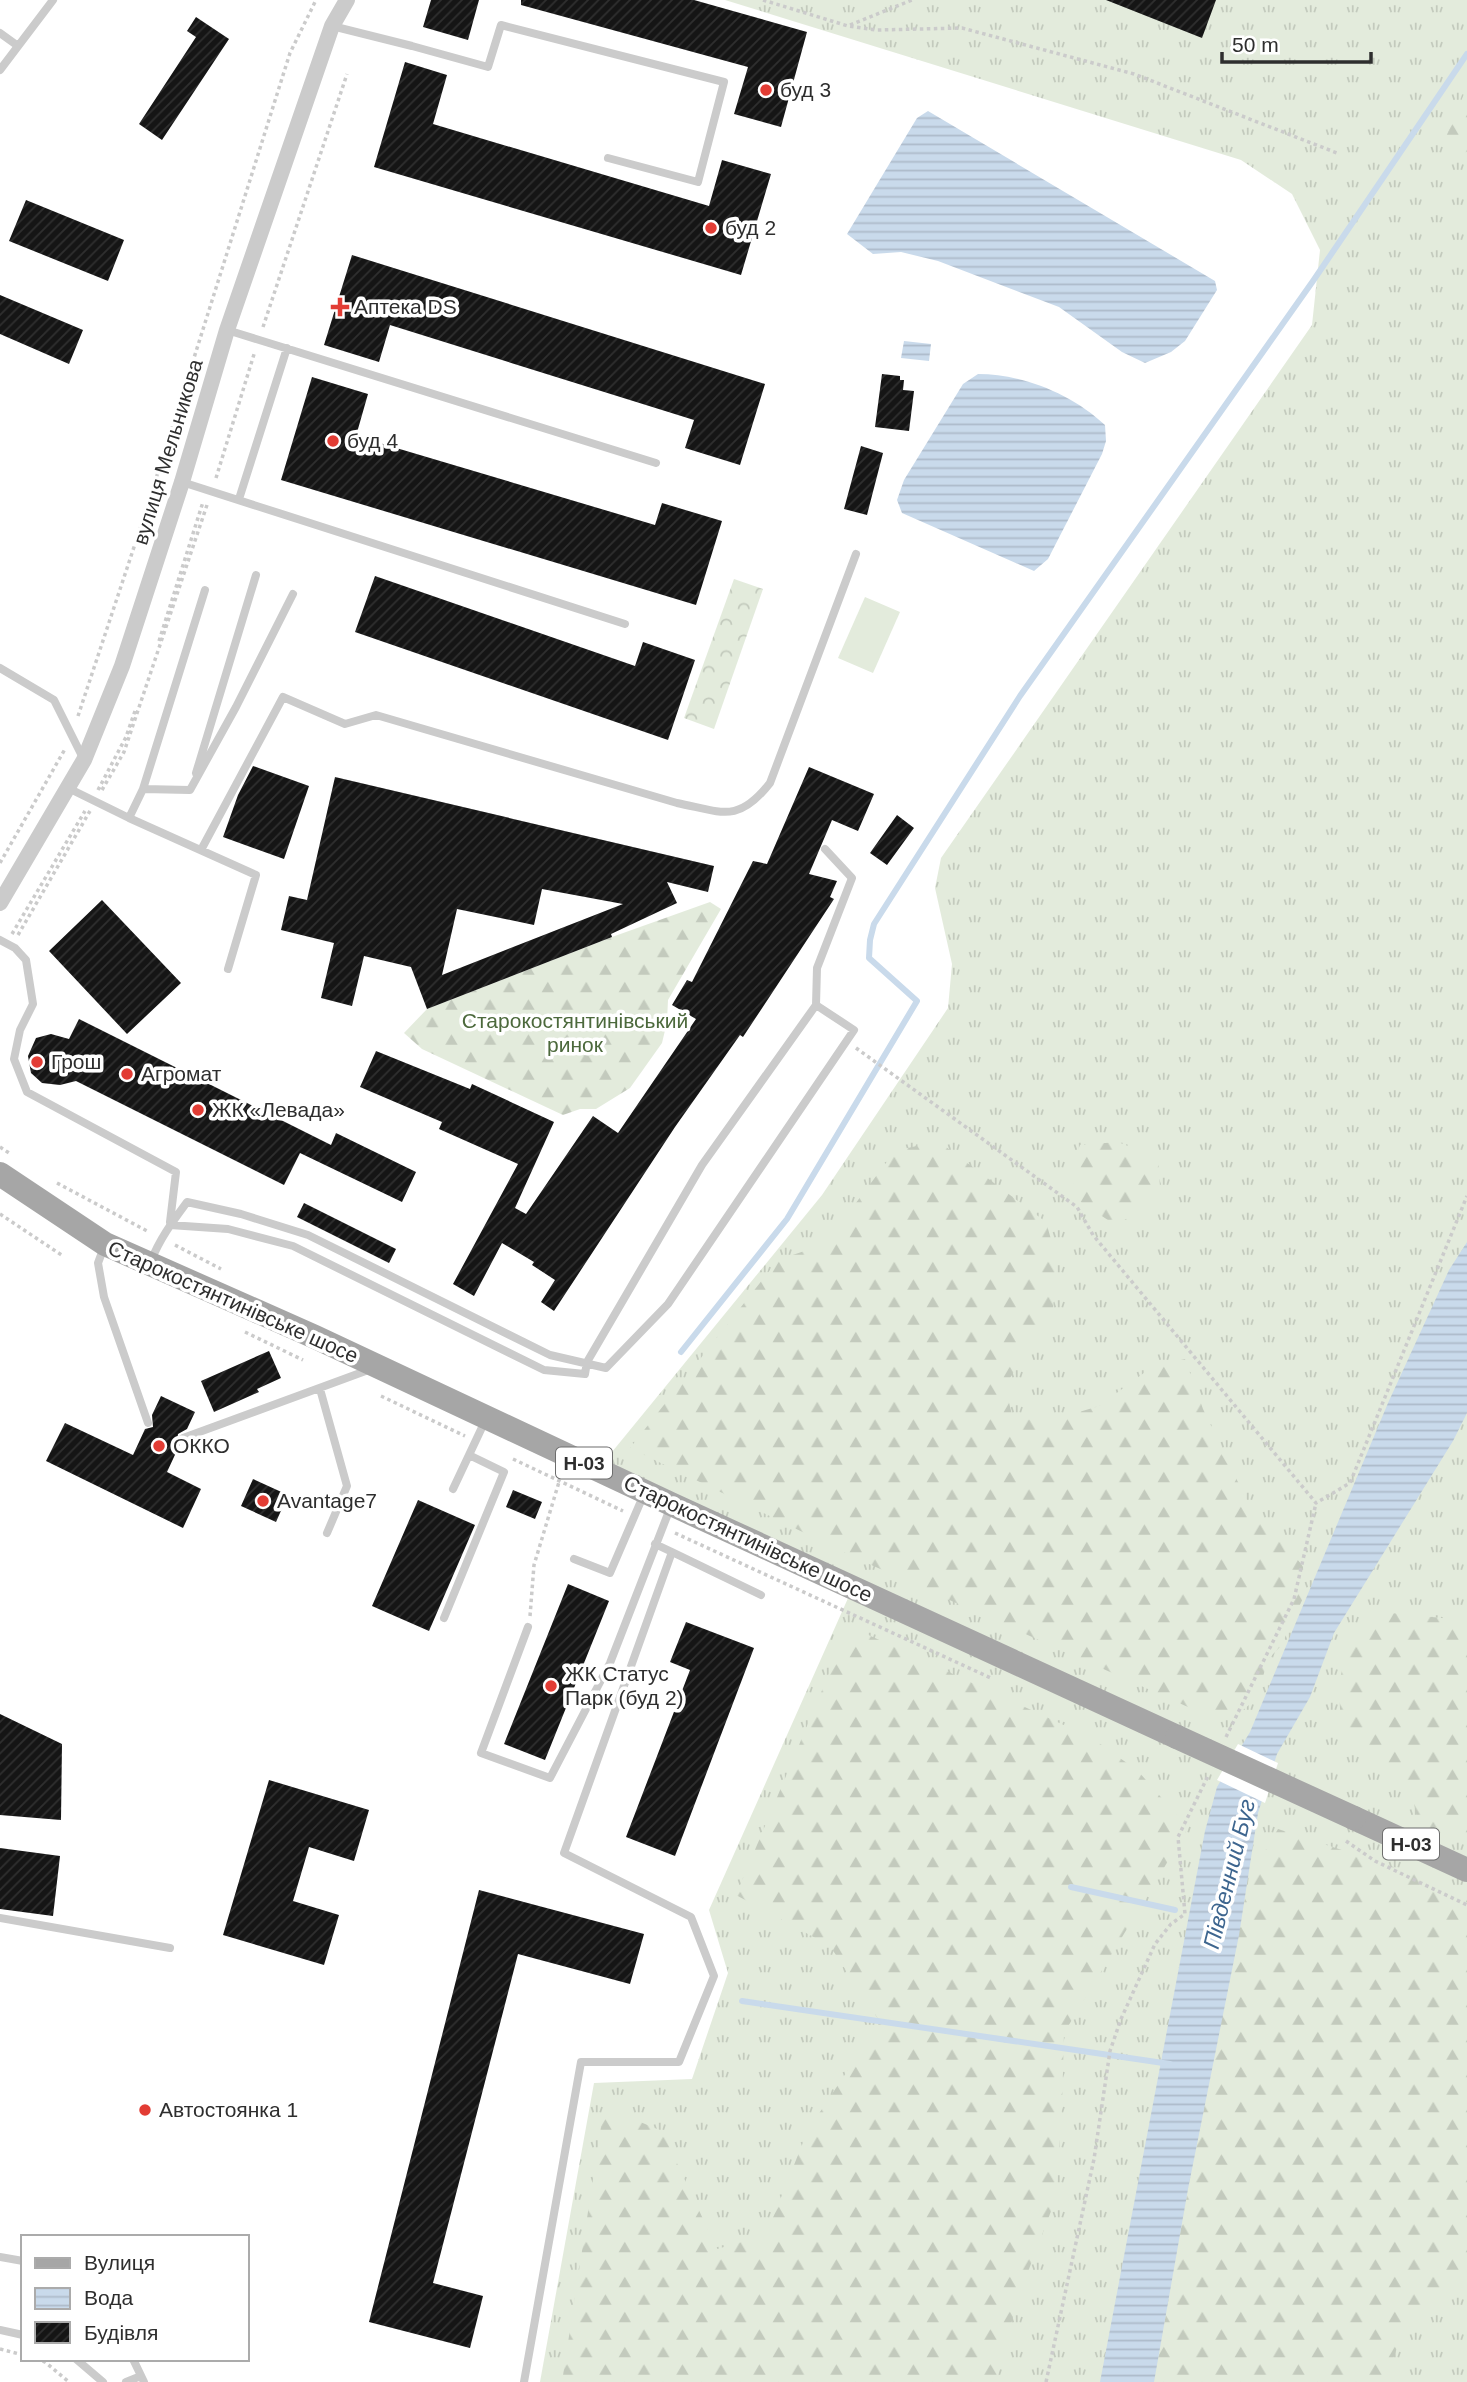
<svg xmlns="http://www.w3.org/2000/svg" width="1467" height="2382" viewBox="0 0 1467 2382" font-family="Arial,sans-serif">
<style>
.grass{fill:url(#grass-tufts)}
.forest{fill:url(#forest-firs)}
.park{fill:url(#park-crowns)}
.pitch{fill:#e3ebdc}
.water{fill:url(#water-rules)}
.pier{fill:#fff}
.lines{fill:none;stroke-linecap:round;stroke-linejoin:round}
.stream{stroke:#c9daeb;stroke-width:6}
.building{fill:url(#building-hatch);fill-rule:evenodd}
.path{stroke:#cbcbcb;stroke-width:3.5;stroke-dasharray:3.5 3.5;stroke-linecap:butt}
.lane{stroke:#cbcbcb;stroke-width:8}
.street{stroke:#cbcbcb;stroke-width:16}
.primary{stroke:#a6a6a6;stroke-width:24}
.primary-bridge{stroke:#a6a6a6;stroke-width:24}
.poi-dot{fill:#e23c34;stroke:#fff;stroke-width:2.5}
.labels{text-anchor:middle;stroke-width:7;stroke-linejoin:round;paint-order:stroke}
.shield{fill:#fff;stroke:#6d6d6d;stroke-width:2}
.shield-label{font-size:19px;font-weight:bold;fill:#2e2e2e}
.poi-label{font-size:21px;fill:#2e2e2e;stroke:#fff;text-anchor:start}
.street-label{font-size:21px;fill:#2e2e2e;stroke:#fff}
.park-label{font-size:21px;fill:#4c693c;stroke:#fff}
.water-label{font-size:23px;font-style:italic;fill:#3e668f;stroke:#fff}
</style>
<defs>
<pattern id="grass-tufts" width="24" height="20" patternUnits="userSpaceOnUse" patternTransform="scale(1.75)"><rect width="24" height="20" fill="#e3ebdc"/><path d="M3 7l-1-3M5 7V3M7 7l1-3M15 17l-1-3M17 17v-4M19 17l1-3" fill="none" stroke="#c3cabd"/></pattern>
<pattern id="forest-firs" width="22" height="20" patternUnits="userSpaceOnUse" patternTransform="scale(1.75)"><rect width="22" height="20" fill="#e3ebdc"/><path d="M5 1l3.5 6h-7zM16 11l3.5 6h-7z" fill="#c3cabd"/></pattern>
<pattern id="park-crowns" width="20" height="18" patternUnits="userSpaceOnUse" patternTransform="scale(1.75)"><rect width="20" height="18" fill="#e3ebdc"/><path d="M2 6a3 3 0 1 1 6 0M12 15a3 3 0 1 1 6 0" fill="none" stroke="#c3cabd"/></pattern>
<pattern id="water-rules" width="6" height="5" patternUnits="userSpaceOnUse" patternTransform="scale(1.75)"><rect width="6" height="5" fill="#c9daeb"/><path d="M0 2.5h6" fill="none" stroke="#adbbca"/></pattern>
<pattern id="building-hatch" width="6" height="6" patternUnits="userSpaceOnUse" patternTransform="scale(1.75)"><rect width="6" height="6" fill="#151515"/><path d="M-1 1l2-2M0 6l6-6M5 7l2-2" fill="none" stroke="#2f2f2f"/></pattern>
</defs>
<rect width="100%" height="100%" fill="#fff"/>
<!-- grass -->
<path class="grass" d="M725,0H1467V1860L603,1463L822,1195L948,1008L952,964L935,888L941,858L1312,325L1320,250L1292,194L1241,160Z
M849,1596L1467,1880V2382H540L594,2083L692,2079L728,1973L709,1910Z"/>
<!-- forest -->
<path class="forest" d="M1467,87V151L1463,157L1450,151L1445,139Z
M710,902L721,909L668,1000L667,1022L662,1043L630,1088L596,1109H580L563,1115L422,1049L404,1033L427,1009L612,937Z
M938,1141L1046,1222L1057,1260L1053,1309L1005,1386L1012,1415L1043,1423L1099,1406L1152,1367L1185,1359L1203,1409L1248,1503L1303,1566L1304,1596L1281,1646L1268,1659L1257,1698L1234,1718L1208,1716L858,1559L630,1448L778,1260L825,1244L895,1151Z
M1118,1142L1158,1158L1160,1187L1139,1214L1114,1224L1079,1201L1070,1171L1080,1145Z
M1391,1613L1452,1619L1467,1629V1845L1418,1822L1410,1786L1368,1762L1341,1729L1339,1688L1346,1643Z
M849,1626L1092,1738L1138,1771L1188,1828L1064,2033L1062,2107L1056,2198L1018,2298L996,2382H562L604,2107L662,2131L717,2249L766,2235L808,2130L880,2022L830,1946L736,1895Z
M1278,1829L1439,1882L1467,1894V2280L1461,2288L1405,2325L1385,2382H1154L1188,2189L1249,1878Z"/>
<!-- park -->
<path class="park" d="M734,579L763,589L714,729L684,718Z"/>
<!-- pitch -->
<path class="pitch" d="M865,597L900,612L873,673L838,658Z"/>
<!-- water -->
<path class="water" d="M928,111L1215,281L1217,290L1185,341L1171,352L1145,363L1122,352L1059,307L938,261L901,252L873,254L847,234L917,118Z
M904,341L931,344L929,361L901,358Z
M978,374C1023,374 1072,394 1105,425L1106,441L1102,454L1048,559L1034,571L902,513L897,500L904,480L963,384Z
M1467,1242V1413L1453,1441L1334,1633L1310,1697L1277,1754L1258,1813L1239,1935L1188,2189L1154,2382H1100L1205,1831L1217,1787L1250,1732L1388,1403L1449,1270Z"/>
<!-- pier -->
<path class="pier" d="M1238,1744L1278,1763L1265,1803L1217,1780Z"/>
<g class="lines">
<!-- stream -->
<path class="stream" d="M681,1352L787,1219L917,1001L869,958L870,940L874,924L1020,696L1313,281L1467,54
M1071,1887L1175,1910
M742,2001L1170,2064"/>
</g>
<!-- building -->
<path class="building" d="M431,0H479L468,40L423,27Z
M521,0H694L807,32L781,127L734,114L748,67L521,5Z
M1106,0H1216L1202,38Z
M196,17L229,39L162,140L139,124L196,37L187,31Z
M405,62L447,75L433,124L709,206L722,160L771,174L741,275L374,167Z
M26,200L124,240L108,281L9,241Z
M352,255L765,384L740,465L685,448L694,420L390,325L379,362L324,345Z
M0,295L83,330L69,364L0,334Z
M882,374L900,376V380H904L903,390L914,391L909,431L875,427Z
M312,377L368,394L356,436L655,525L662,503L722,521L696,605L281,480Z
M861,446L883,453L867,515L844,509Z
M375,576L635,666L643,642L695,660L668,740L355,632Z
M253,766L309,786L284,859L223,837L238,795Z
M809,767L874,794L858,831L832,820L809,874L837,881L830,897L834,899L743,1037L740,1035L675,1127L554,1311L541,1302L555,1280L532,1265L534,1262L502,1243L474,1296L453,1284L518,1164L439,1129L442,1122L360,1087L376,1051L470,1089L472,1084L554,1122L515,1208L526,1214L593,1116L618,1133L696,1019L672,1005L687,980L692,982L753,861L767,864Z
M335,777L714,866L708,892L667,882L677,903L611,934L612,937L427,1009L411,967L364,956L352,1006L321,998L334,943L281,930L289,896L307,900ZM542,889L623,904L442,975L457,909L534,925Z
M897,815L914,828L887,865L870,853Z
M102,900L181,983L127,1034L49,951Z
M79,1019L331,1145L336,1133L416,1172L402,1202L300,1153L284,1185L76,1081L60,1085L42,1083L31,1073L28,1056L36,1038L51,1034L69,1039Z
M304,1203L396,1249L389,1263L297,1217Z
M269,1351L281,1378L257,1389L259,1392L214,1412L201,1381Z
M161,1396L195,1412L187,1429L178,1434L177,1440L180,1444L167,1472L201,1489L183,1528L46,1461L65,1423L133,1455L145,1429L153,1427L152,1415Z
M253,1479L288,1495L276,1522L241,1506Z
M513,1490L542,1502L535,1519L506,1507Z
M418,1500L475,1525L429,1631L372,1606Z
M568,1584L609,1601L545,1760L504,1744Z
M686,1622L754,1648L675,1856L626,1837L690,1670L670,1662Z
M0,1714L62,1744L61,1820L0,1815Z
M269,1780L369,1810L354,1861L309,1847L293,1901L339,1915L324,1965L223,1935Z
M0,1848L60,1856L53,1916L0,1909Z
M479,1890L644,1934L630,1984L518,1954L433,2283L483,2296L470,2348L369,2322Z"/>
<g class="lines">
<!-- path -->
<path class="path" d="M763,0L848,26L876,30L962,28L1134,74L1337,153
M850,25L912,0
M263,327L347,74
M216,478L255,351
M159,641L203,502
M78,716L142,523L290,53L316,0
M98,790L126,737L135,711
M102,790L124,752L207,505
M0,863L65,749
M12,934L85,811
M18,935L90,811
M856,1048L1077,1207L1093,1235L1316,1503L1350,1483L1467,1196
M0,1147L9,1153
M57,1183L149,1232
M0,1214L63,1256
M175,1245L221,1269
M245,1332L303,1360
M381,1396L465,1436
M513,1459L623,1511
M675,1533L993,1679
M530,1616L534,1565L559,1482
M1226,1737L1294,1599L1316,1503
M1346,1841L1375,1861L1467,1905
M0,2349L23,2355
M36,2359L45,2362L69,2382
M1046,2382L1094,2159L1110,2051L1121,2019L1155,1944L1171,1924L1185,1914L1178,1837L1208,1776"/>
<!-- lane -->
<path class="lane" d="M332,26L412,46L488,67L501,25L724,82L698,182L608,158
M0,33L18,46
M0,70L53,0
M227,330L656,463
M182,482L625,624
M239,499L287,348
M0,668L54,700L84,760
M196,773L256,575
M68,788L129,818L256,875L228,969
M143,789L205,590
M129,818L143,789L190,790L236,707L293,594
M201,850L283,697L345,724L376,715L677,803C722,812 738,824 770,783L856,554
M0,940L15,948L26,960L33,1004L20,1030L14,1059L27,1092L176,1172L170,1222
M816,1005L817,968L852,878L825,849
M104,1247L98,1263L104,1297L148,1423
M151,1261C160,1238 173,1221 187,1202L241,1214L308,1235L550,1355L606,1368L668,1304L854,1030L816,1005L702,1165L587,1362L585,1374L544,1370L293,1246L228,1229L170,1225
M320,1389L347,1486L327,1533
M183,1438L371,1369
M453,1489L485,1421
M672,1552L761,1595
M574,1559L610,1573L644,1494
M444,1618L504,1472L469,1455
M528,1627L481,1753L550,1778L610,1663L671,1506
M0,1918L170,1948
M0,2257L23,2261
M0,2330L23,2335
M76,2359L103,2382
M133,2359L144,2382
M126,2382L141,2376
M524,2382L581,2062H679L714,1976L691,1917L564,1853L672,1552L655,1544"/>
<!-- street -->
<path class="street" d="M0,903L84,760L122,666L182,482L227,330L332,26L347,0"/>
<!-- primary -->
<path class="primary" d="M0,1174L105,1244L315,1337L671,1504L1177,1737
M1354,1818L1467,1870"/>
<!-- primary-bridge -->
<path class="primary-bridge" d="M1177,1737L1354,1818"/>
</g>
<!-- markers -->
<g class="poi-dot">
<circle cx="766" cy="90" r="7"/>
<circle cx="711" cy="228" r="7"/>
<path d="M336.5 296.5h7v7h7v7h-7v7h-7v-7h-7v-7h7z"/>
<circle cx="333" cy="441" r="7"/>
<circle cx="37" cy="1062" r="7"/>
<circle cx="127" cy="1074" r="7"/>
<circle cx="198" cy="1110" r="7"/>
<circle cx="159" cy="1446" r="7"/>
<circle cx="263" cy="1501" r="7"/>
<circle cx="551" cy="1686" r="7"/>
<circle cx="145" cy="2110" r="7"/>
</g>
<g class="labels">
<!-- shield labels -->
<g class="shield">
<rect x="556" y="1447.5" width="56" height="31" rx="5"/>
<rect x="1383" y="1828.5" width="56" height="31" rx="5"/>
</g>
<g class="shield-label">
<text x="584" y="1470">Н-03</text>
<text x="1411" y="1851">Н-03</text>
</g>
<!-- poi labels -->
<g class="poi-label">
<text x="780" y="97">буд 3</text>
<text x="725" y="235">буд 2</text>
<text x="354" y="314">Аптека DS</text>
<text x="347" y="448">буд 4</text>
<text x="51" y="1069">Грош</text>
<text x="141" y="1081">Агромат</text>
<text x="212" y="1117">ЖК «Левада»</text>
<text x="173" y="1453">ОККО</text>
<text x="277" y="1508">Avantage7</text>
<text x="565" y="1681">ЖК Статус<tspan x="565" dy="24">Парк (буд 2)</tspan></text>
<text x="159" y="2117">Автостоянка 1</text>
</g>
<!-- street labels -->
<g class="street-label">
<text transform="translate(168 452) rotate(-73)" y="7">вулиця Мельникова</text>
<text transform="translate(233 1302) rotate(24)" y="7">Старокостянтинівське шосе</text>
<text transform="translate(748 1539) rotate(25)" y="7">Старокостянтинівське шосе</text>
</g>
<!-- park labels -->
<g class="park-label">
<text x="575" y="1028">Старокостянтинівський<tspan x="575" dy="24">ринок</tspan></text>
</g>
<!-- water labels -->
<g class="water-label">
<text transform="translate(1229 1874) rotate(-76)" y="8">Південний Буг</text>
</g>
</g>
<!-- legend -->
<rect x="21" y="2235" width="228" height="126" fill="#ffffff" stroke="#ababab" stroke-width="2"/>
<rect x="35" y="2258" width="35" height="10" fill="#a6a6a6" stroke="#ababab" stroke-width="2"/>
<text x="84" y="2270" font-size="21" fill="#2e2e2e">Вулиця</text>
<rect x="35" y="2288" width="35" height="21" fill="url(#water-rules)" stroke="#ababab" stroke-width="2"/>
<text x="84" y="2305" font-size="21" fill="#2e2e2e">Вода</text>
<rect x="35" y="2322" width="35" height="21" fill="url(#building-hatch)" stroke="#ababab" stroke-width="2"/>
<text x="84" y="2340" font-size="21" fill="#2e2e2e">Будівля</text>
<!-- scale -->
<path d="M1222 52v10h149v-10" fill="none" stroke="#2e2e2e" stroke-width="3.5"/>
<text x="1232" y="52" font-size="21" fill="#2e2e2e" stroke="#ffffff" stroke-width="5" paint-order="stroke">50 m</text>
</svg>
